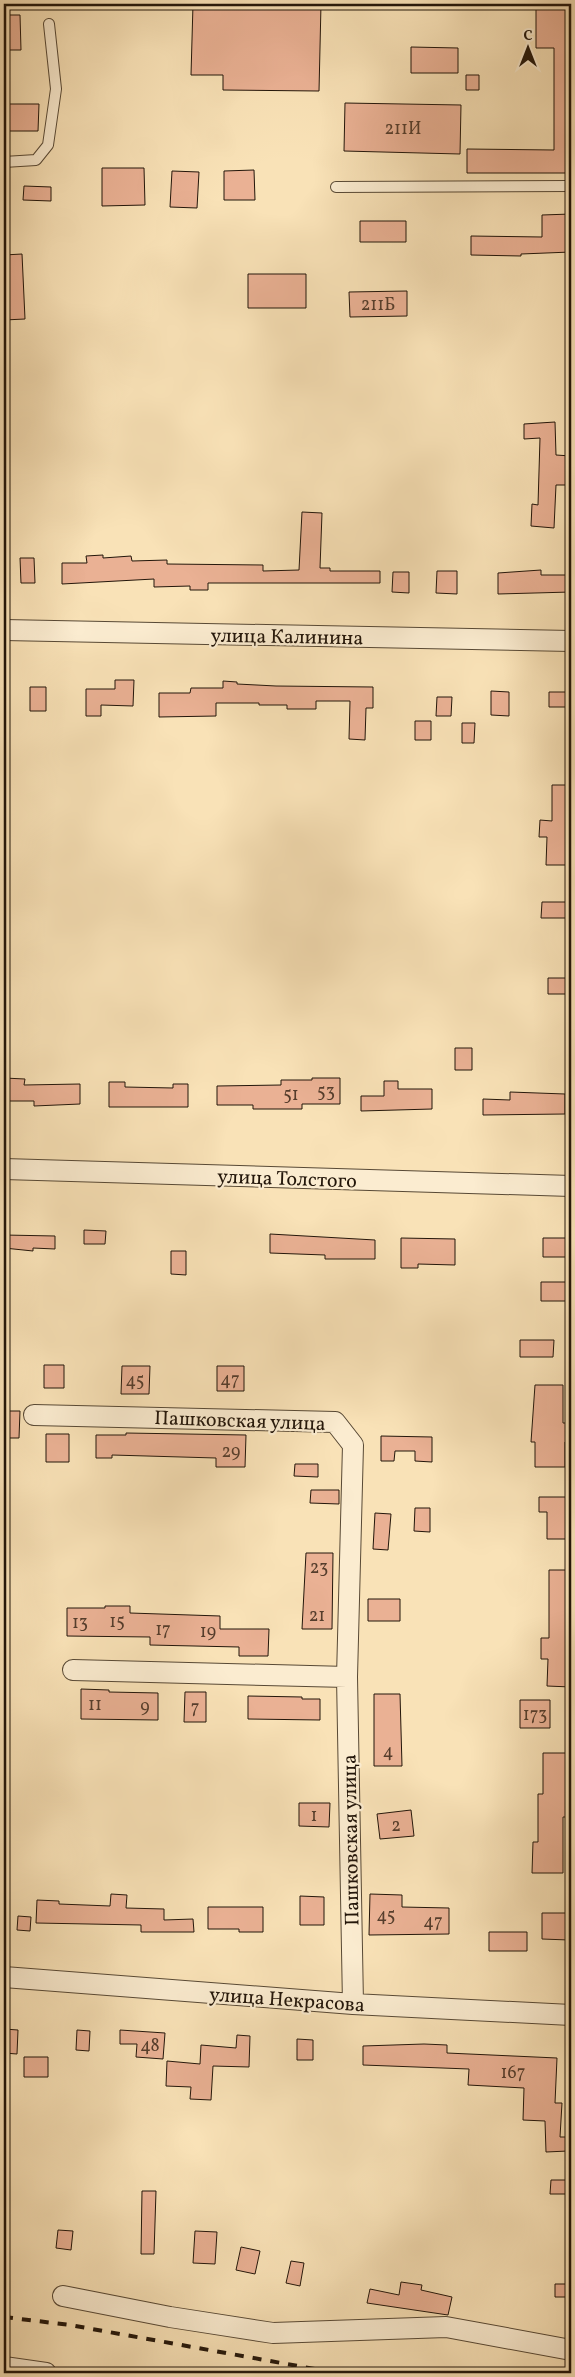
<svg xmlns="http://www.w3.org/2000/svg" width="575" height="2377" viewBox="0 0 575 2377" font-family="Vollkorn,serif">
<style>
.building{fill:#eab194;stroke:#23160a}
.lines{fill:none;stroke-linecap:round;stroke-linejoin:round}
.lane-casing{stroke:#584935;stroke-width:12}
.street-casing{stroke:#584935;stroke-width:22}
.lane{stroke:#fbecd0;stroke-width:10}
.street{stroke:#fbecd0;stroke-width:20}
.rail{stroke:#23160a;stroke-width:4;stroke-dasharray:9 9;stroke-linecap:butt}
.labels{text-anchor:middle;stroke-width:4.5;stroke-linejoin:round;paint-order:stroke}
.number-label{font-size:18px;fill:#553d2c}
.street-label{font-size:20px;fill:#23160a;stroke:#fbecd0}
</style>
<rect width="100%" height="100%" fill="#f9e2b7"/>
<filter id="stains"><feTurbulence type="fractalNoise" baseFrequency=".004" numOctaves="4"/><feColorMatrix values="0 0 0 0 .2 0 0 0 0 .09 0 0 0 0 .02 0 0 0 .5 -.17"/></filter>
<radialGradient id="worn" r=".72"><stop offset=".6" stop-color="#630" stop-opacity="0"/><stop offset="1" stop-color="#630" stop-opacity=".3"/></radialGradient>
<!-- building -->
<path class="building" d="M193,4H321L319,91L223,90V75H191Z
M536,5H571V173H467V149L554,150V48H536Z
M4,15H20L21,50H4Z
M411,47L458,48V73H411Z
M466,75H479V90H466Z
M345,103L461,105L460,154L344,151Z
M4,104H39L38,131H4Z
M102,168H144L145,205L102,206Z
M254,170L255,200H224V171Z
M172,171L199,172L197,208L170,207Z
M24,186L51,187V201L23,200Z
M571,214V252L521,254V256L471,255V236L542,237V215Z
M360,221H406V242H360Z
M22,254L25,319L4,320V255Z
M248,274H306V308H248Z
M407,291V316L350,317L349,292Z
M555,422L556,455L571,456L570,485H556L554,528L531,526L532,504L538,505L540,438L524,439V424Z
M302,512L322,513L320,568H330V571H380V583H208V590H190V586L154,587V579L62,584V563H87L86,556L103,555V558L131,556L132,561L167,560V564L263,565V571L299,570Z
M20,558H34L35,583H21Z
M541,570V575H571V592L498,594V573Z
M437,571H457V594L436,593Z
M393,572H409V593L392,592Z
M115,680H134L133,706L101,705V716H86V689H115Z
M223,681L237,682V684L276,686L373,687V708H366L365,740L349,739L350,701H316V709H287V705H259V703H216V716L159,717V693H190L191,688H223Z
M30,687H46V711H30Z
M491,691L509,692V716L491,715Z
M549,692H571V707H549Z
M437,697H452L451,716H436Z
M415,721H431V740H415Z
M462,723H475L474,743H462Z
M552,785H571L569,848H571V865H546L547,837H539L540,820L552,821Z
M542,902H571V918H541Z
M548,978H571V994H548Z
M455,1048H472V1070H455Z
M4,1078L25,1079L24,1085L80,1084V1104L34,1106V1101H4Z
M312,1078H340V1104H302V1109H253V1105H217V1086L281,1085V1080H312Z
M384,1081H398V1089H432V1109L361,1111V1096H384Z
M109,1082H125V1087L173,1088V1084H188V1107H109Z
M510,1092L565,1094V1114L483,1115V1099L510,1100Z
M84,1230L106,1231L105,1244H84Z
M270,1234L375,1240V1259H325V1255L270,1253Z
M4,1235L55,1236V1249L33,1248V1251L4,1248Z
M401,1238L455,1239V1265L418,1264V1268H401Z
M543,1238H568V1257H543Z
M171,1251H186V1275L171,1274Z
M541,1282H570V1301H541Z
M520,1340H554L553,1357H520Z
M44,1365H64V1388H44Z
M122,1366H150L149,1394H121Z
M217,1366H244V1391H217Z
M535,1385H563V1423H571V1442H565V1467H535V1442H531Z
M4,1411H20L19,1438H4Z
M126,1433L246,1435L245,1467H216V1458L112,1455V1458H96V1435H126Z
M46,1434H69V1462H46Z
M381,1436L432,1437V1462L415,1461V1451H395L394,1461H381Z
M295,1464H318V1477L294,1476Z
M311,1490H339V1504L310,1503Z
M539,1497H571L569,1539H547V1512H539Z
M415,1508H430V1532L414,1531Z
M375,1513L391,1514L388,1550L373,1549Z
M306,1553H333L332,1629H302Z
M549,1570H571V1687L547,1686L548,1659H541V1638H549Z
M368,1599H400V1621H368Z
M105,1606H130V1613L220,1616V1629H269L268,1656H239V1647L150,1645V1637L67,1636V1608H105Z
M81,1689L109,1690V1692L158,1693V1720L81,1719Z
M185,1692H206V1722H184Z
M374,1694H400L402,1766H374Z
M248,1696L302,1697V1699H320V1720L248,1719Z
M520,1700H550V1728H520Z
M543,1753H569V1778H566V1817H563V1873H532L533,1842H538V1794H543Z
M299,1803H330L329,1827L299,1826Z
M411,1810L414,1836L380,1839L377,1814Z
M111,1894L127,1895L126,1908L164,1909V1920L193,1919L194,1932H141V1925L36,1923L37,1900L59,1901V1904L110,1906Z
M370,1894L402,1895V1907L449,1908V1934L369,1935Z
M300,1896L324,1897V1925H300Z
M208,1907H263V1932H239V1929H208Z
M542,1913H569V1940L542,1939Z
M18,1916L31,1917L30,1931L17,1930Z
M489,1932H527V1951H489Z
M4,2029L18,2030L17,2054L4,2053Z
M77,2030L90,2031L89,2051L76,2050Z
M120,2030L165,2033L163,2059L136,2057L137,2044H120Z
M237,2035L250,2036L249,2067L213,2066L211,2100L190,2099L191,2087L166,2086L167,2061L200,2064L201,2045L236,2048Z
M297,2039L313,2040V2060H297Z
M424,2044L447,2045V2053L557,2058L555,2103H562L560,2137H568V2151L546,2152L545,2121L523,2120L524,2088L468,2085L469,2069L363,2065V2046Z
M24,2057H48V2077H24Z
M551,2180H569V2194H550Z
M142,2191H156L154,2254H141Z
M58,2230L73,2231L71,2250L56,2248Z
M195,2231L217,2232L215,2264L193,2263Z
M241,2247L260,2251L255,2274L236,2270Z
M291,2261L304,2263L300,2286L286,2283Z
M401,2282L422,2285L421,2290L452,2297L448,2315L367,2303L370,2289L399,2295Z
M555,2284H571V2297H555Z"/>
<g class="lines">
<defs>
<path id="lane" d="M4,162L36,160L48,145L56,89L49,24
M336,187L571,186"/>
<path id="street" d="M4,630L571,641
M4,1169L571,1186
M34,1415L335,1422L353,1445L347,1677L353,2004
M73,1670L347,1677
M4,1977L353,2004L571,2015
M63,2296L170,2317L273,2333L446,2327L571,2350
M4,2367L46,2373"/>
</defs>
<!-- lane casing -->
<use href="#lane" class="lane-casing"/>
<!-- street casing -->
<use href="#street" class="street-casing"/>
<!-- lane -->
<use href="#lane" class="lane"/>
<!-- street -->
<use href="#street" class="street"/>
<!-- rail -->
<path class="rail" d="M4,2317L70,2325L337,2373"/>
</g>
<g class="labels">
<!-- number labels -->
<g class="number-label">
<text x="403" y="134">211И</text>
<text x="378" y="310">211Б</text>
<text x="326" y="1097">53</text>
<text x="291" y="1100">51</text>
<text x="230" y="1385">47</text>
<text x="135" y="1386">45</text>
<text x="231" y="1457">29</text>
<text x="319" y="1573">23</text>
<text x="317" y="1621">21</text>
<text x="117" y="1627">15</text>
<text x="80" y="1628">13</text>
<text x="163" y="1635">17</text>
<text x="208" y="1637">19</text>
<text x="95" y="1710">11</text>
<text x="145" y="1712">9</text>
<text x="195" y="1713">7</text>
<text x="535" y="1720">173</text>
<text x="388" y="1757">4</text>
<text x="314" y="1821">1</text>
<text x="396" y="1831">2</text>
<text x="386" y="1921">45</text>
<text x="433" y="1927">47</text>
<text x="150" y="2051">48</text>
<text x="513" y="2078">167</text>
</g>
<!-- street labels -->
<g class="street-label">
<text transform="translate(287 636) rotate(1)" y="7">улица Калинина</text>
<text transform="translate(287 1178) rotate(2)" y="7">улица Толстого</text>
<text transform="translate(240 1420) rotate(2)" y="7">Пашковская улица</text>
<text transform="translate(350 1840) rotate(-91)" y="7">Пашковская улица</text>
<text transform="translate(287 1999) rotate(4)" y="7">улица Некрасова</text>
</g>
</g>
<!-- margin -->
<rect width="575" height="2377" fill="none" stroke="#f9e2b7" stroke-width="20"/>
<rect x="5" y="5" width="565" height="2367" fill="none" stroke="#23160a" stroke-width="2.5"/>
<rect x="10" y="10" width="555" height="2357" fill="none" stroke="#23160a"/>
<!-- north arrow -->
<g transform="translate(528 48)" stroke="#fbecd0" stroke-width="4" paint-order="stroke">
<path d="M0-4L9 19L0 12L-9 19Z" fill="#23160a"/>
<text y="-8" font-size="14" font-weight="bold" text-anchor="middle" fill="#23160a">С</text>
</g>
<rect width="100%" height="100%" filter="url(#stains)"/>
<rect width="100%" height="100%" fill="url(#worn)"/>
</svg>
